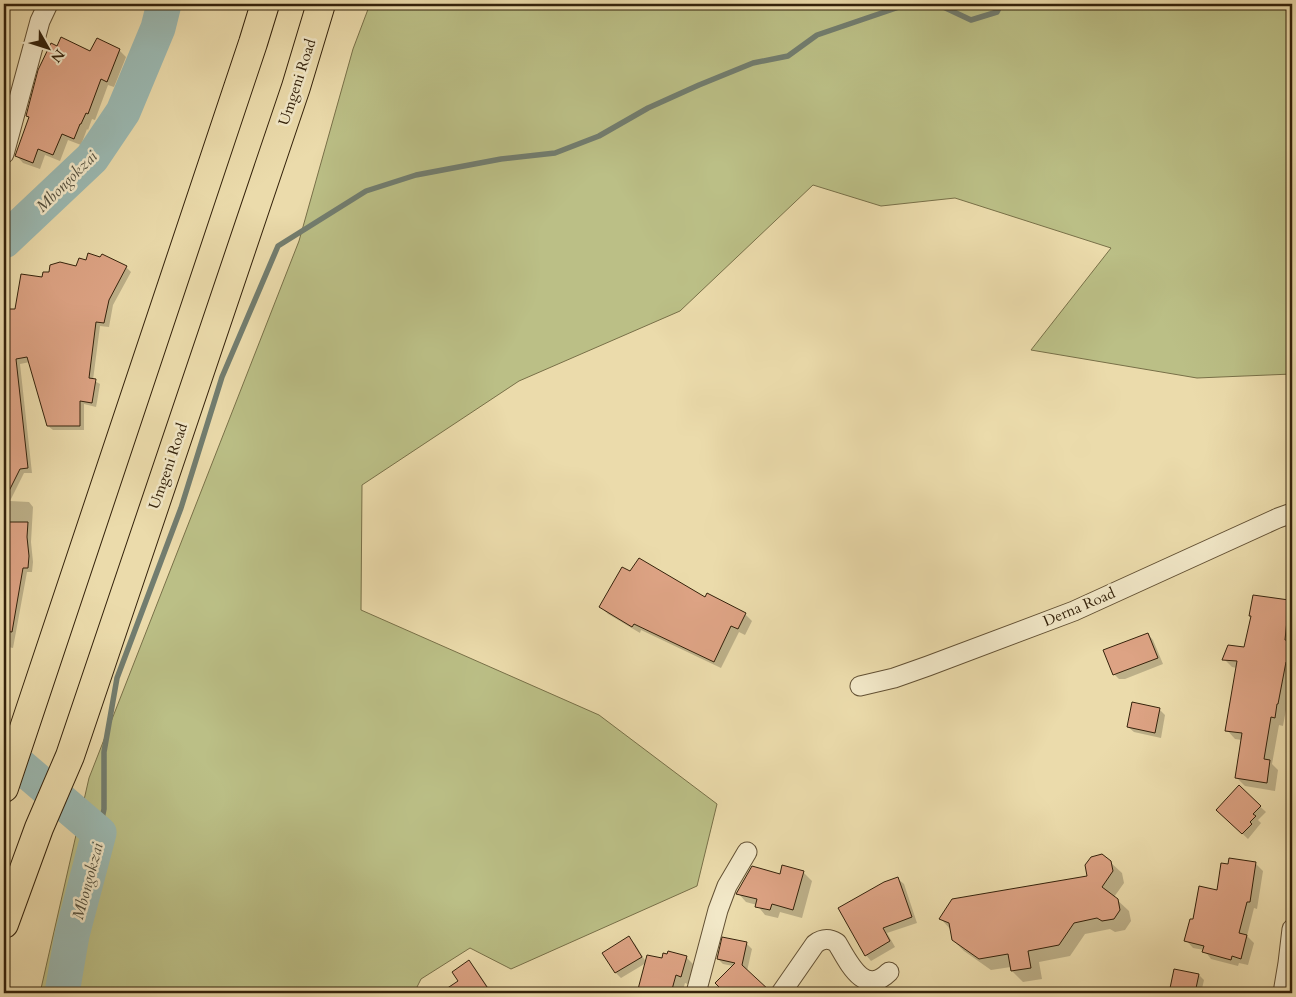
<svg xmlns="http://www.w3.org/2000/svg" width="1296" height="997" viewBox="0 0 1296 997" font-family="Cardo,serif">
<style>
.green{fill:#bbbf86;stroke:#787048}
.shadow{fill:#0003}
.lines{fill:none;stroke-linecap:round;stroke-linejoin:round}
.stream{stroke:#727d6f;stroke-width:5.5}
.river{stroke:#9bb9b2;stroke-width:35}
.building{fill:#dda384;stroke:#34220b}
.minor-casing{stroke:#625033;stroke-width:21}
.highway-casing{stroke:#34220b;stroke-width:30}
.minor{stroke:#f2e8c8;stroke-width:19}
.highway{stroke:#ebdbab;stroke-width:28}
.labels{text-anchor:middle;stroke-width:5;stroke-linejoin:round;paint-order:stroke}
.street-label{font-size:15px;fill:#34220b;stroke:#f2e8c8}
.water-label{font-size:16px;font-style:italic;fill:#534f3d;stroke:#f2e8c8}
</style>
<rect width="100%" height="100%" fill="#ebdbab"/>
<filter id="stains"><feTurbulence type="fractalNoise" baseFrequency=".004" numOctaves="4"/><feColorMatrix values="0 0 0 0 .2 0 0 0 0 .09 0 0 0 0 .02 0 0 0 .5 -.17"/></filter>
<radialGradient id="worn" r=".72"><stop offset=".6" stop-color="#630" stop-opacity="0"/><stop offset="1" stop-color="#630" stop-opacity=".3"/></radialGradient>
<!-- green -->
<path class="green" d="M370,4H1292V374L1197,378L1031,350L1111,248L955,198L881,206L813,185L680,311L519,381L362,485L361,610L599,715L717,804L697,886L511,969L470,948L421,979L414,993H40L89,778L299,241L353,49Z"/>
<!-- shadow -->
<path class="shadow" d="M57,47L91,53L119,50L126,57L114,87L108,85L95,120L92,119L88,130L87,129L81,145L68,140L60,161L45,155L40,169L23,163L17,156L30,118L27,116Z
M102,256L126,267L131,272L113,305L109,327L100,326L93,380L100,384L97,402L96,407L84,404V430H53L48,426L30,362L20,364L32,473H24L10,501L29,502L33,507L31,542L33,562L32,572H27L13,648L4,646V362L16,310L43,279L77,267L87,261L101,259Z
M631,572L706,598L745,614L752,621L745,635L739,632L721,668L641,630L640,633L608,614L601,607Z
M1288,601L1292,605V677L1283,726L1279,725L1272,764L1278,770L1275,791L1245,786L1236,777L1242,740L1235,739L1227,730L1237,668L1232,667L1224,659L1245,649Z
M1148,634L1153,640L1163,664L1125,679H1119L1113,673Z
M1160,710L1165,715L1161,738L1134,732L1128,727Z
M1239,787L1266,812L1258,820L1261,823L1248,839L1217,810Z
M1110,862L1122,873L1124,883L1114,897L1129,911L1131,921L1125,930L1115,932L1110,929L1085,934L1070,956L1039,962L1042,979L1023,982L1012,971L1011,967L991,970L964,951L953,940L951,930L941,919L1088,877Z
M1256,864L1263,871L1257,909L1254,908L1247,936L1254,943L1248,965L1239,963L1238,966L1211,959L1204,950L1193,948L1186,940L1194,921L1218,891Z
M803,872L812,881L802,918L780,912L778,918L765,915L757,905L746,902L738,893L781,875Z
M898,879L904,884L917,923L887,933L895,947L871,961L866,955Z
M629,938L635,944L646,962L686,957L695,966L690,985L685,983L682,993H638L646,963L621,978L616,973L604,953Z
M747,944L752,949L747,971L770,993H719L716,991L733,966L723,964L718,959Z
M469,962L475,968L492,993H448L446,991L459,982Z
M1175,970L1199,975L1204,980L1201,993H1171Z
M563,989L567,993H556Z"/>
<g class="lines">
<!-- stream -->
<path class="stream" d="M937,4L971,20L997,12L1001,4
M99,833L104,809V752L117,678L181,508L222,377L278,246L366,191L416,175L501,159L555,153L599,136L648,108L699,85L753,63L788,56L817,35L902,6L915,4"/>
<!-- river -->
<path class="river" d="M4,241L92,158L123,112L158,28L164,4
M4,752L99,833L72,935L62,993"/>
</g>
<!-- building -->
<path class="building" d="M61,37L90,51L97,38L120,49L107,82L101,79L88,114L86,113L81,124H80L74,139L62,134L53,155L38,149L33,163L15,156L29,117L26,116L38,70L51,43L57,46Z
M88,253L100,257L102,254L127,266L109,300L104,323L96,322L89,378L96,379L92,403L80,401V426H47L27,357L16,359L28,468L20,469L4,501V309H15L21,274L42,277L43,272H49L50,265L60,262L76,266L79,258L86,260Z
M6,522H28L27,537L29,556L28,568H23L12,632L4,631V544H6Z
M639,558L705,597L707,593L746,613L738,629L731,626L714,662L634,624L632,627L599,607L622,567L630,571Z
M1253,595L1289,600L1285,640L1292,641V663L1286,662L1278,704H1277L1275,718L1271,717L1264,759L1270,760L1267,783L1235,778L1242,733L1225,731L1237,661L1222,660L1228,645L1244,647L1251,616H1249Z
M1148,633L1158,658L1113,675L1103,650Z
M1132,702L1160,708L1155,733L1127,727Z
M1239,785L1261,806L1253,814L1256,816L1250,822L1252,824L1242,834L1216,810Z
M1102,854L1111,861L1113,871L1102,887L1118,899L1120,910L1114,919L1102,921L1097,918L1074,923L1059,945L1028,951L1031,968L1011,971L1008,954L979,959L952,940L949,923L939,919L952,899L1087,876L1085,865L1091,857Z
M1229,858L1256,862L1250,902H1247L1239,933L1247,935L1241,959L1232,956L1231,960L1202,952L1204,946L1184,941L1190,919H1193L1199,886L1217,890L1221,863L1228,864Z
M782,865L804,871L793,910L772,904L770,910L755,907L757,899L736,894L752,866L780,874Z
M898,877L912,917L883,928L890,941L865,956L838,908L884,882Z
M629,936L642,957L615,973L602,953Z
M722,937L747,942L742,965L770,991V993H725L715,983L735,963L717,959Z
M668,951L687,956L681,977L676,975L671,993H637L647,955L662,958L663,953L667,954Z
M469,960L491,993H440L458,981L452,972Z
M1174,969L1199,974L1195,993H1169Z"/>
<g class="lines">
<defs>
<path id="minor" d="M4,154L40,21L48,4
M860,686L894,678L928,666L1074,611L1278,518L1292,513
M696,993L718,910L727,886L747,852
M781,993L815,944C823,938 829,938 837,943C849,963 864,997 889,972
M1283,993L1288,963L1292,929"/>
<path id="highway" d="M4,788L253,43L265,4
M4,924L39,828L70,756L296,87L321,4"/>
</defs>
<!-- minor casing -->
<use href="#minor" class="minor-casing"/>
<!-- highway casing -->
<use href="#highway" class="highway-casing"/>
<!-- minor -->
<use href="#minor" class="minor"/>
<!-- highway -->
<use href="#highway" class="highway"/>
</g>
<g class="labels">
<!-- street labels -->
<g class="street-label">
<text transform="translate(297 82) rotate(-72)" y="5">Umgeni Road</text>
<text transform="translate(168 466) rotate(-71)" y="5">Umgeni Road</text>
<text transform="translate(1079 607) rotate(-23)" y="5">Derna Road</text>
</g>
<!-- water labels -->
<g class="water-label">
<text transform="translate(66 181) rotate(-45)" y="6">Mbongokzai</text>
<text transform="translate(87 881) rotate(-75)" y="6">Mbongokzai</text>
</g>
</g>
<!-- margin -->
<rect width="1296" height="997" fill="none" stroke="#ebdbab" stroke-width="20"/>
<rect x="5" y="5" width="1286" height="987" fill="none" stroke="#34220b" stroke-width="2.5"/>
<rect x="10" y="10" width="1276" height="977" fill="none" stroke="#34220b"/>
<!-- north arrow -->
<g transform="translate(48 48) rotate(129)" stroke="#f2e8c8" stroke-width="4" paint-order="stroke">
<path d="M0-4L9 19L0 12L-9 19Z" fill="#34220b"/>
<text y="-8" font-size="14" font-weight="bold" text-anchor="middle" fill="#34220b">N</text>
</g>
<rect width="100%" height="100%" filter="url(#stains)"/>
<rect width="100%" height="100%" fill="url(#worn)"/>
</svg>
